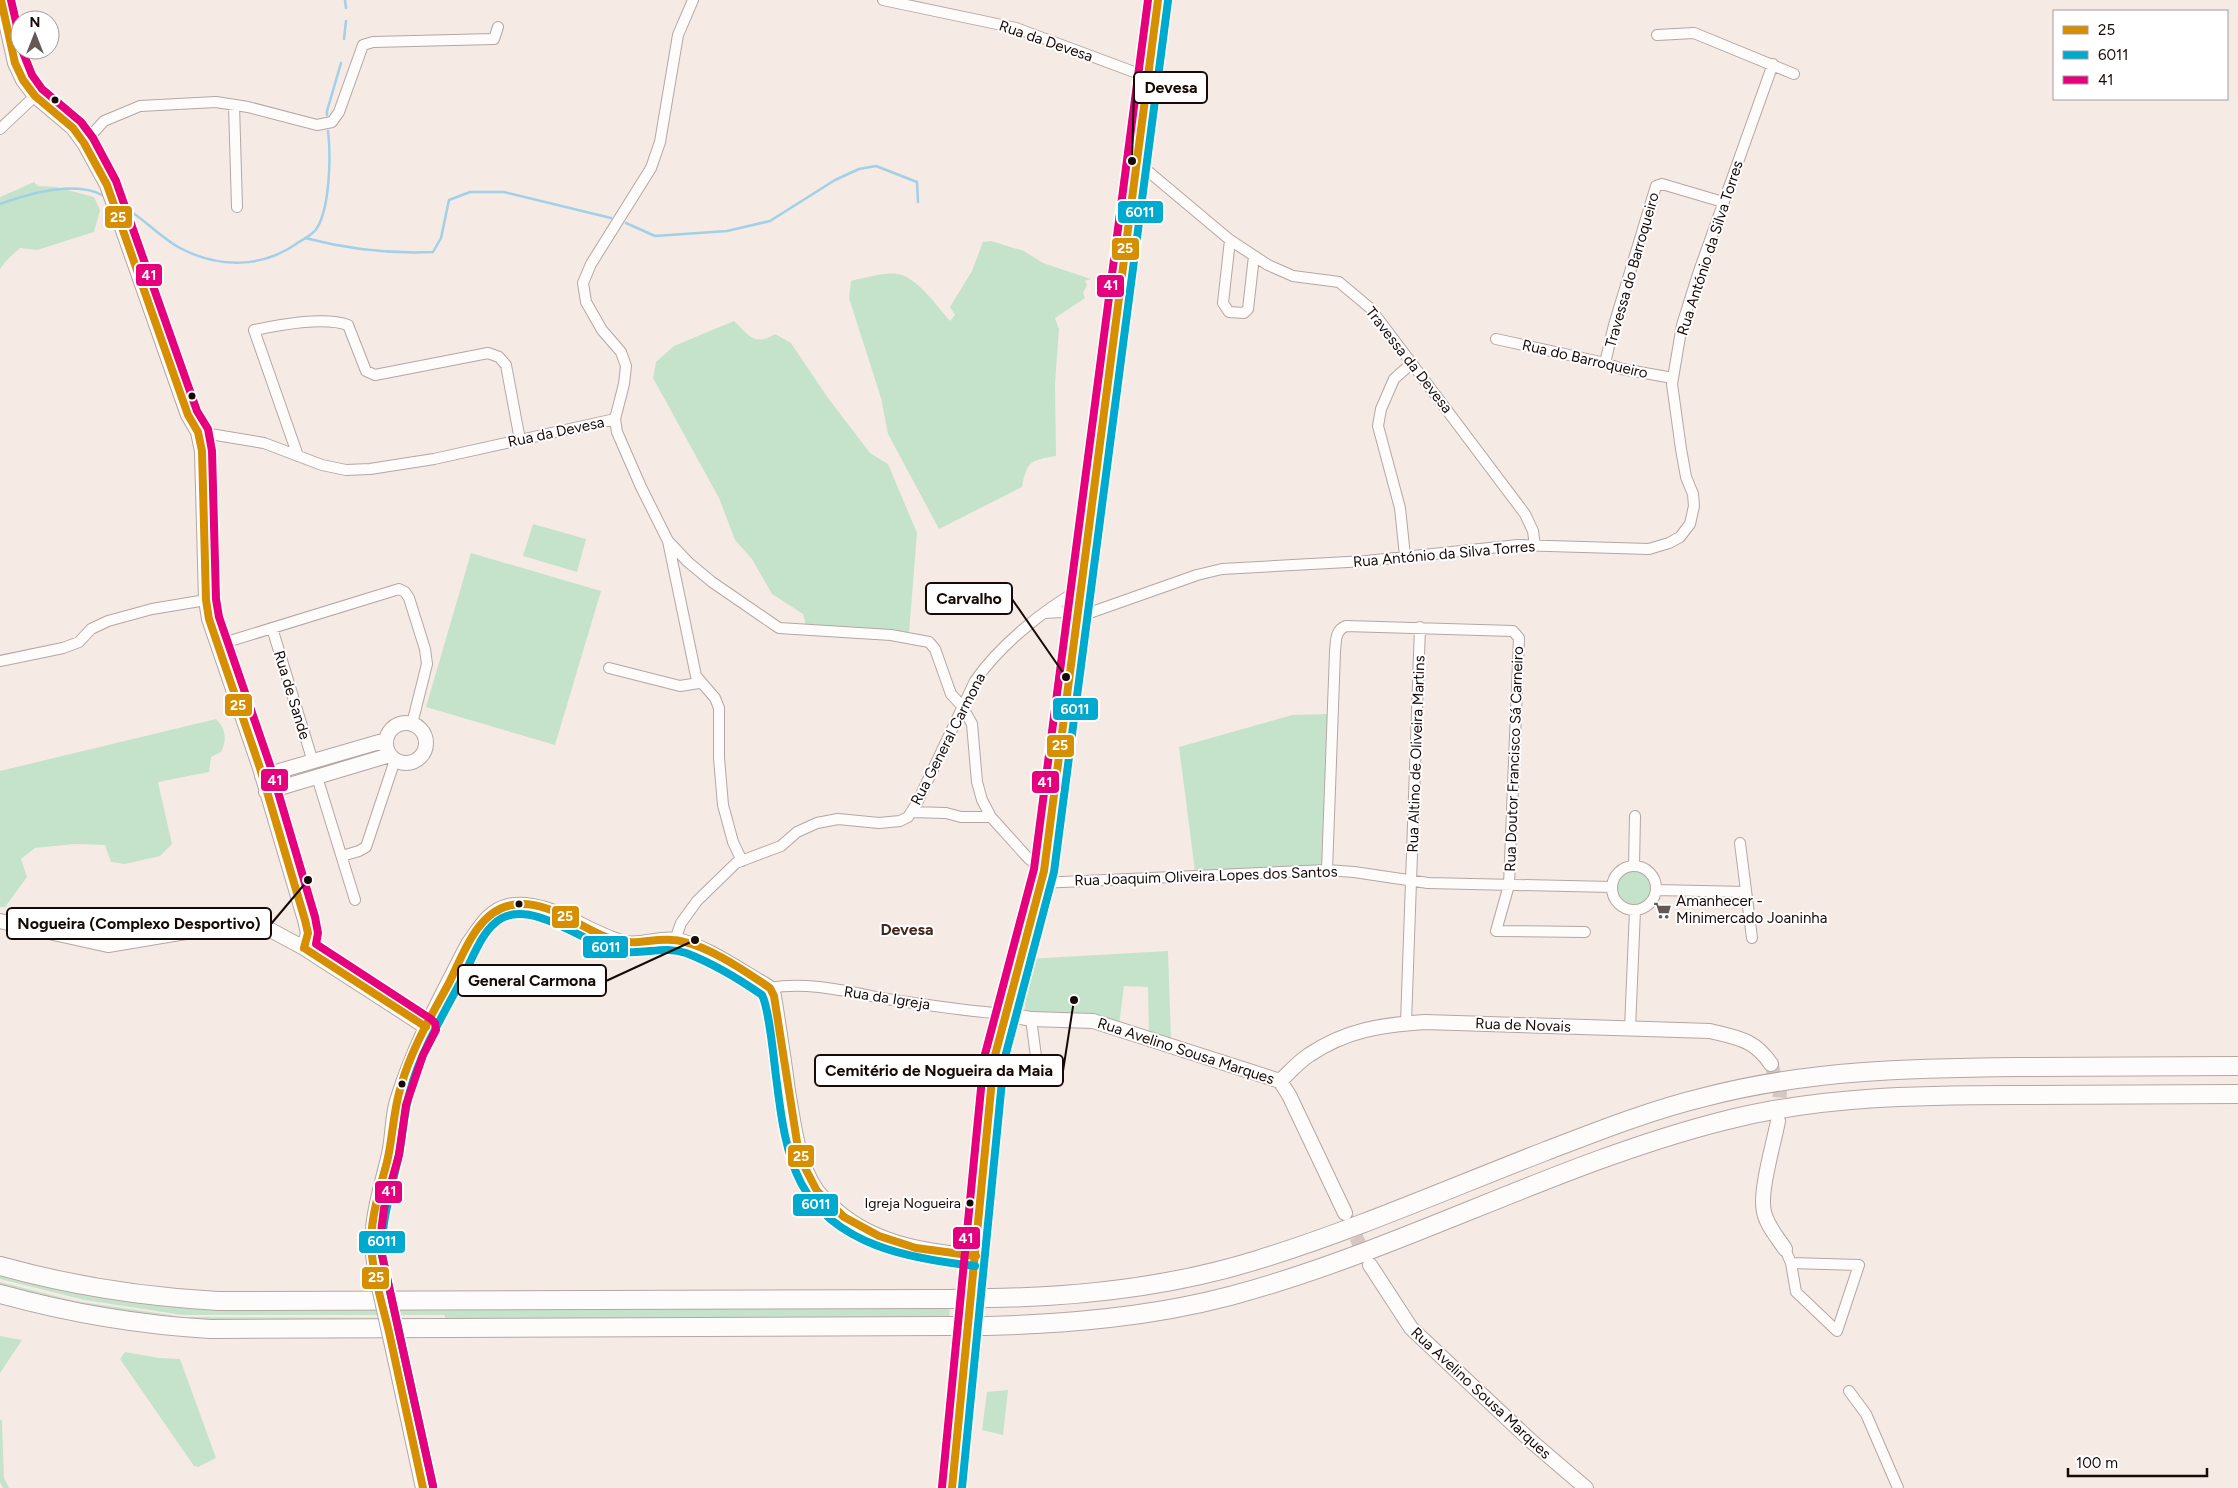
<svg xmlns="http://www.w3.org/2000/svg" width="2238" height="1488" viewBox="0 0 2238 1488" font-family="Figtree,sans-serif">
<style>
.green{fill:#c5e3cb}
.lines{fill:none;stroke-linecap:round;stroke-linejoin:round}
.stream{stroke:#a1d0e8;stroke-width:2.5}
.secondary-tunnel{stroke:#d5c8c4;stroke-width:14;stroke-dasharray:14 7;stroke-linecap:butt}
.street-casing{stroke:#b4a7a3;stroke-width:12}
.secondary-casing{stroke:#b4a7a3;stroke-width:16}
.highway-casing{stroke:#b4a7a3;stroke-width:20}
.street{stroke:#fefcfb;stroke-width:10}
.secondary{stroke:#fefcfb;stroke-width:14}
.highway{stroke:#fefcfb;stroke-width:18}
.secondary-bridge-casing{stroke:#b4a7a3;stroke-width:16;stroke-linecap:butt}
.highway-bridge-casing{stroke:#b4a7a3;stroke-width:20;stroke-linecap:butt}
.secondary-bridge{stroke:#fefcfb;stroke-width:14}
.highway-bridge{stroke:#fefcfb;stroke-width:18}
.bus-1-casing{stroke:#fff;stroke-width:11}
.bus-2-casing{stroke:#fff;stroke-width:11}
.bus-3-casing{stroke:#fff;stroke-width:11}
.bus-1{stroke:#d58f01;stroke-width:8}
.bus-2{stroke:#00a9ce;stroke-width:8}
.bus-3{stroke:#e5007d;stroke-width:8}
.bus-dot{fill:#170a06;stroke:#fff;stroke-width:2}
.labels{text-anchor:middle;stroke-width:4;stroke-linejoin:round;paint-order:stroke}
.bus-label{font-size:14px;fill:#170a06;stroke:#fff;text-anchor:end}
.street-label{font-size:15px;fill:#170a06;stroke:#fff}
.poi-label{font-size:15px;fill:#170a06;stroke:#fff;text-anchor:start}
.neighbourhood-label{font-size:16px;font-weight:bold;fill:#44271c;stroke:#fff}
.leader{fill:none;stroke:#170a06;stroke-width:2}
.callout-dot{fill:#170a06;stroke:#fff;stroke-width:2}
.callout{fill:#fff;stroke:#170a06;stroke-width:2}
.callout-label{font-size:16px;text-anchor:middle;font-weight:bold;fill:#170a06}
.line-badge{stroke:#fff;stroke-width:2}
.badge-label{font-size:14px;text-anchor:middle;font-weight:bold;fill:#fff}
</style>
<rect width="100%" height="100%" fill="#f6eae5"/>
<!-- green -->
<path class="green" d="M34,182L38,186L56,187L94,197L100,210L94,232L37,250L20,248L6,261L0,269V197Z
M991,241L1024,251L1043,263L1091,279L1085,281L1087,285L1083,293L1085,298L1055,318L1059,329L1055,384L1056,456C1031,460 1027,461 1022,487L939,529L888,434L881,398L849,298L851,281C865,278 883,272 898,274C918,278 937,306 950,321L955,315L950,307L972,271L983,242Z
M734,321C749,335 754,347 775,334L791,343L828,398L870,453L888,464L917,533L909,633L806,625L803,614L772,594L752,559L735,540L719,498L653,378L656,362L674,346Z
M533,524L586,539L577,572L523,556Z
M471,553L601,591L555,745L426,707Z
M1328,714L1323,862L1317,866L1195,871L1179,747L1292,715Z
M216,719C226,729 227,740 221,752L211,757L209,772L158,782L172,844L160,856L125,864L111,862L105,845L74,844L35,848L21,859L27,877L5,907H0V771Z
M1617 888a18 18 0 1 1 36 0a18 18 0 1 1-36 0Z
M1168,951L1171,1040L1149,1034L1148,987L1124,986L1119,1025L1025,1013L1026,959Z
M0,1274C71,1295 142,1304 215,1309L950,1307L949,1318L229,1320L189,1318V1317L445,1318V1315H182L85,1300L0,1279Z
M0,1282L75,1301L171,1315L178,1318C120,1315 63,1301 7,1287L0,1285Z
M0,1336L22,1340L0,1373Z
M125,1352L159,1358L180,1359L216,1458L198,1467L194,1466L120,1359Z
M1008,1390L1003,1435L982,1430L987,1392Z
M0,1419L2,1421L4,1478L9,1488H3L0,1482Z"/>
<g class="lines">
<!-- stream -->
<path class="stream" d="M345,0L346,8
M344,39L346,21
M327,115V111L341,63
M0,204C28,194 74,180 102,195
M122,206C143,217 159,237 180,248C220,269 263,268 299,242C305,238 314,234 317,228C330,207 331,155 328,131
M626,223L655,236L727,231L770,221L835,180L859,169L876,166L917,182L918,202
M305,238C347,249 389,254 433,252L441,238L449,200L470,192H504L611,218"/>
<!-- secondary-tunnel -->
<path class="secondary-tunnel" d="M1771,1064L1780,1091L1778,1119
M1347,1218L1367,1260"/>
<defs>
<path id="street" d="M883,0L1016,28L1134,72L1149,74
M1657,35L1694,33L1794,74
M234,105L237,207
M0,129L35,96
M84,143L104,121L140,106L216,102L248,107L317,125L332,122L339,112L363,45L373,42L494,39L498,27
M1137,162L1230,240L1268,265L1293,276L1339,282L1370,308L1525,514L1533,531L1535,546
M1230,240L1223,303L1229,312L1244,313L1248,309L1254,256
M1496,339L1605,363L1622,369L1673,378
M1605,363L1614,325L1656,186L1662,184L1723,202
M615,419L617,432L641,487L668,541L688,562L712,582L779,628L891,635L929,642L935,649L951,694L962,706L972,724L977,782L982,800L991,817L1028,858L1044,871
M198,432L264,443L322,465L346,470L370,469L434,459L615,419L624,384L626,366L621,352L602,330L586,302L583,283L591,264L651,168L660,142L678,35L693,0
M298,456L254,330C279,325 324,316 348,325L366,371L375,375L488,353L499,357L506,365L520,440
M668,541L696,676L715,698L719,708V758L723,805L733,842L742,861
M1405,556L1400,508L1378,426L1381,409L1394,379L1412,363
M1044,613L1062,612L1078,617L1197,575L1222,569L1366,561L1518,545L1649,549L1669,543L1680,537L1690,524L1694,506L1693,494L1686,477L1681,449L1672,384L1682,325L1698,274L1773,64
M272,628L313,762
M217,645L399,589L405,592L409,598L425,649L427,664L412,724
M0,661L63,648L79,642L91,629L108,621L152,609L206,600
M609,668L680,686L699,683
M317,777L355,900
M911,812L946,813L961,817H991
M1740,843L1752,938
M342,856L359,851L366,847L395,760
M1634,865L1635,816
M1612 888a22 22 0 1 1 44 0a22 22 0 1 1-44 0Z
M1327,870L1335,652C1336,641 1335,630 1346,626L1513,631L1519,638L1509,885L1496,931L1585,932
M1040,883L1327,870L1354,872L1428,883L1612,887
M1656,890L1746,892
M675,940L681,923L697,901L736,863L781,846L797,832L817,823L838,819L879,823L900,821L908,817L917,803L975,681C999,646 1044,609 1081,589
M770,988C808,981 849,992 887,999C926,1005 966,1011 1005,1014
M1031,1019L1038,1071
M1406,1023L1420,627
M1630,1029L1635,910
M1785,1249L1791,1263L1796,1292L1837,1331L1859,1265L1791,1263
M1849,1391L1866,1414L1898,1488"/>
<path id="secondary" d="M1,0L15,63L23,80L35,96L73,128L84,143L107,185L188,415L198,432L202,451L206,600L209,619L260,768L305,920L308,933L304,948
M386 743a20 20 0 1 1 40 0a20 20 0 1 1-40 0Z
M262,776L386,740
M266,792L390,755
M0,921L108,945L245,922L263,926L304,948L426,1027
M1005,1014L1031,1019L1093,1021L1280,1081L1289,1095L1345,1213
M1280,1081C1289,1073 1298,1062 1309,1055C1346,1030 1381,1025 1425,1022L1710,1031C1738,1038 1754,1039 1771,1064
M1778,1121C1774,1143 1759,1192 1764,1212C1767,1226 1778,1238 1785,1249
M1370,1265L1411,1328L1531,1441L1586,1488
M376,1274C366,1229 379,1197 389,1154C393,1136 392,1117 397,1101C414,1045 442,995 468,944C479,929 489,910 508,906C547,897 589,935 626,943C642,946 660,937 676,940C704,945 739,970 764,984L770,988L774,996C779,1028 784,1059 788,1091C794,1123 797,1161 816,1189C819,1194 825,1199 829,1203C868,1243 923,1251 976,1256
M395,1359L423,1488
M952,1488L974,1278L989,1096L994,1059L1044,871L1158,0"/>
<path id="highway" d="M0,1266C72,1286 144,1297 218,1301L951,1299
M0,1294C69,1313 138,1325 210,1329L948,1326
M989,1298C1080,1297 1170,1287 1257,1260C1355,1230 1450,1188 1546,1151C1598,1131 1651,1110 1705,1097C1808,1070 1912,1068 2019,1067C2092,1066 2165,1066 2238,1066
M987,1326C1069,1324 1150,1317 1230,1296C1399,1251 1554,1164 1723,1121C1820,1096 1919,1095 2018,1095C2092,1095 2165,1094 2238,1094"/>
</defs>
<!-- street casing -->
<use href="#street" class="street-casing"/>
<!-- secondary casing -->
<use href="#secondary" class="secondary-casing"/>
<!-- highway casing -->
<use href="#highway" class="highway-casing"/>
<!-- street -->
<use href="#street" class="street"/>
<!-- secondary -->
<use href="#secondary" class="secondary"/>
<!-- highway -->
<use href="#highway" class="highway"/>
<defs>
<path id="secondary-bridge" d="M376,1274L395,1359"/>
<path id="highway-bridge" d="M951,1299L989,1298
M948,1326H987"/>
</defs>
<!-- secondary-bridge casing -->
<use href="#secondary-bridge" class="secondary-bridge-casing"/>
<!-- highway-bridge casing -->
<use href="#highway-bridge" class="highway-bridge-casing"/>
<!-- secondary-bridge -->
<use href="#secondary-bridge" class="secondary-bridge"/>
<!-- highway-bridge -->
<use href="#highway-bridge" class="highway-bridge"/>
<defs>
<path id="bus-1" d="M1,0L15,63L23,80L35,96L73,128L84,143L107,185L188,415L198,432L202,451L206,600L209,619L260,768L305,920L308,933L304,948
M304,948L426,1027
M423,1488C412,1436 400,1384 389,1332C383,1307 375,1282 372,1256C368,1225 379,1192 387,1162C393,1137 393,1111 401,1086C411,1050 431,1016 449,983C463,955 477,911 512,905C548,898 582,930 614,940C637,946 651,938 673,940C703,942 745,971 770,988L774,996L797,1142L804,1166L817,1191L844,1217L879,1236L916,1248L976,1256
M952,1488L994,1059L1044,871L1158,0"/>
<path id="bus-2" d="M433,1486L382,1255C381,1220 392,1188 399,1154C403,1133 404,1112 410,1091C421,1050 445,1012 464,975C473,957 483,928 502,918C532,902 579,938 608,948C638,959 659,944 686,953C712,963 739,979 762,995C770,1011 774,1064 777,1084C781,1117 786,1154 801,1183C834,1246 912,1259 975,1266
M962,1488L1004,1061L1054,872L1168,1"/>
<path id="bus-3" d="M11,0L20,39
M22,50L32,75L42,89L81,122L93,138L116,181L197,411L208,429L212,451L216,599L219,617L270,765L315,917L318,933L316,944L431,1019L435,1023L436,1030L423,1055L406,1105L399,1155L384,1208L381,1233L382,1255L433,1486
M942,1487L984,1058L1034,869L1148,0"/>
</defs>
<!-- bus-1 casing -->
<use href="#bus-1" class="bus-1-casing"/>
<!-- bus-2 casing -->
<use href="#bus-2" class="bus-2-casing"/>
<!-- bus-3 casing -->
<use href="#bus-3" class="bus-3-casing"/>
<!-- bus-1 -->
<use href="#bus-1" class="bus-1"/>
<!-- bus-2 -->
<use href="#bus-2" class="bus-2"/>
<!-- bus-3 -->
<use href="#bus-3" class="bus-3"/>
</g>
<!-- icons -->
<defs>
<symbol id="supermarket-bare" viewBox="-9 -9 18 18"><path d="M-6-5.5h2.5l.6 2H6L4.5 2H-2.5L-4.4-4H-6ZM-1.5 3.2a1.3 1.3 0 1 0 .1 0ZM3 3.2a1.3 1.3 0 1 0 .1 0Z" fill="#655854" stroke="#fff" stroke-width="2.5" paint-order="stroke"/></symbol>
</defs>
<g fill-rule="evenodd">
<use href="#supermarket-bare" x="1650" y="898" width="25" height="25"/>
</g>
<!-- markers -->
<g class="bus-dot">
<circle cx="55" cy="100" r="4.5"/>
<circle cx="192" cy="396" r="4.5"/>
<circle cx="519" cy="904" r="4.5"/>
<circle cx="402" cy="1084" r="4.5"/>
<circle cx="970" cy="1203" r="4.5"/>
</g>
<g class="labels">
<!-- bus labels -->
<g class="bus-label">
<text x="961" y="1208">Igreja Nogueira</text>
</g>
<!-- street labels -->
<g class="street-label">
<text transform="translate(1046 41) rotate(19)" y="5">Rua da Devesa</text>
<text transform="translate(1710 248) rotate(-72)" y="5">Rua António da Silva Torres</text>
<text transform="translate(1632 270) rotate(-74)" y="5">Travessa do Barroqueiro</text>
<text transform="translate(1585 359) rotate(13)" y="5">Rua do Barroqueiro</text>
<text transform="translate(1409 360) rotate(52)" y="5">Travessa da Devesa</text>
<text transform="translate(556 432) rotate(-12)" y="5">Rua da Devesa</text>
<text transform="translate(1444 554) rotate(-5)" y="5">Rua António da Silva Torres</text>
<text transform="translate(292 695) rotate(73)" y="5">Rua de Sande</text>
<text transform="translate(948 739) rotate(-63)" y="5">Rua General Carmona</text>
<text transform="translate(1416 754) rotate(-88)" y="5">Rua Altino de Oliveira Martins</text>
<text transform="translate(1514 759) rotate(-88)" y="5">Rua Doutor Francisco Sá Carneiro</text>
<text transform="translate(1206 876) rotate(-2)" y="5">Rua Joaquim Oliveira Lopes dos Santos</text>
<text transform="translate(887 998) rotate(9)" y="5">Rua da Igreja</text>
<text transform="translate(1523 1025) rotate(2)" y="5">Rua de Novais</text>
<text transform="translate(1186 1051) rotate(18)" y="5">Rua Avelino Sousa Marques</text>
<text transform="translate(1481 1393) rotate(43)" y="5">Rua Avelino Sousa Marques</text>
</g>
<!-- poi labels -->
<g class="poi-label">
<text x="1676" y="906">Amanhecer -<tspan x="1676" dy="17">Minimercado Joaninha</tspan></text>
</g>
<!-- neighbourhood labels -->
<g class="neighbourhood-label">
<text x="907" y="935">Devesa</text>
</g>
</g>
<!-- callouts -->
<path class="leader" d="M1132 161L1134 88M1066 677L1012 599M308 880L271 924M695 940L606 981M1074 1000L1063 1071"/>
<g class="callout-dot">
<circle cx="1132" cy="161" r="5"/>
<circle cx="1066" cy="677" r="5"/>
<circle cx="308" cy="880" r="5"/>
<circle cx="695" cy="940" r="5"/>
<circle cx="1074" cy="1000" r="5"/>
</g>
<g class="callout">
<rect x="1134" y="72" width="73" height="31" rx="5"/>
<rect x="926" y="583" width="86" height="31" rx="5"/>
<rect x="7" y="908" width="264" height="31" rx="5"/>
<rect x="458" y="965" width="148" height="31" rx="5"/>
<rect x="815" y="1055" width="248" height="31" rx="5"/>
</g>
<g class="callout-label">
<text x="1171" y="93">Devesa</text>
<text x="969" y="604">Carvalho</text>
<text x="139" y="929">Nogueira (Complexo Desportivo)</text>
<text x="532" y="986">General Carmona</text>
<text x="939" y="1076">Cemitério de Nogueira da Maia</text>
</g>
<g class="line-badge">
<rect x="1117" y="200" width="47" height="24" rx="5" fill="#00a9ce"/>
<rect x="104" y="205" width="29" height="24" rx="5" fill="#d58f01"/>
<rect x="1111" y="237" width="29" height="24" rx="5" fill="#d58f01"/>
<rect x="135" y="263" width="28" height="24" rx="5" fill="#e5007d"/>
<rect x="1096" y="274" width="29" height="24" rx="5" fill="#e5007d"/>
<rect x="224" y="693" width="29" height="24" rx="5" fill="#d58f01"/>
<rect x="1052" y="697" width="47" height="24" rx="5" fill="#00a9ce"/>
<rect x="1046" y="734" width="29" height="24" rx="5" fill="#d58f01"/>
<rect x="260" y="768" width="29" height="24" rx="5" fill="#e5007d"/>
<rect x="1031" y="770" width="29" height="24" rx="5" fill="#e5007d"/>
<rect x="551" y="905" width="29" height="24" rx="5" fill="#d58f01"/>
<rect x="582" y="935" width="47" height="24" rx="5" fill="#00a9ce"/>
<rect x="787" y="1144" width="28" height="24" rx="5" fill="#d58f01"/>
<rect x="374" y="1180" width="29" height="24" rx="5" fill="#e5007d"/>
<rect x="792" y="1193" width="47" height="24" rx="5" fill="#00a9ce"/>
<rect x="952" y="1226" width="29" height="24" rx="5" fill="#e5007d"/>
<rect x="358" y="1230" width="48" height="24" rx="5" fill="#00a9ce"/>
<rect x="361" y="1266" width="29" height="24" rx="5" fill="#d58f01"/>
</g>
<g class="badge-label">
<text x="1140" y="217">6011</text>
<text x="118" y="222">25</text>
<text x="1125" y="253">25</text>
<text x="149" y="280">41</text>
<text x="1111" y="290">41</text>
<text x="238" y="710">25</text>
<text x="1075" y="714">6011</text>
<text x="1060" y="750">25</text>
<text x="275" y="785">41</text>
<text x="1045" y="787">41</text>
<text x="565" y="921">25</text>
<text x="606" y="952">6011</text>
<text x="801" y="1161">25</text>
<text x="389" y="1196">41</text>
<text x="816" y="1209">6011</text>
<text x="966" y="1243">41</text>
<text x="382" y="1246">6011</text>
<text x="376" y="1282">25</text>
</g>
<!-- legend -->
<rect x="2053" y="10" width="175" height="90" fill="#ffffff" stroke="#a29d9b"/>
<rect x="2063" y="26" width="25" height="8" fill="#d58f01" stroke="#a29d9b"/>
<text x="2098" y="35" font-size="15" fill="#170a06">25</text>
<rect x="2063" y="51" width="25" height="8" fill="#00a9ce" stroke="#a29d9b"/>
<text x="2098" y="60" font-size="15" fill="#170a06">6011</text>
<rect x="2063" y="76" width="25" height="8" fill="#e5007d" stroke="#a29d9b"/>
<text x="2098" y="85" font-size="15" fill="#170a06">41</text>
<!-- north arrow -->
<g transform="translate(35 35)"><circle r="24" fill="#ffffff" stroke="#a29d9b"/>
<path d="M0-4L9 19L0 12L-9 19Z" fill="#655854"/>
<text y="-8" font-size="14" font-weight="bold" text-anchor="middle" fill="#170a06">N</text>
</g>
<!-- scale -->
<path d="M2068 1468v8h139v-8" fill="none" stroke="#170a06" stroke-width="2.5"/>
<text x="2076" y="1468" font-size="15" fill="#170a06" stroke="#ffffff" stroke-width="4" paint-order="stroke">100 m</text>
</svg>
